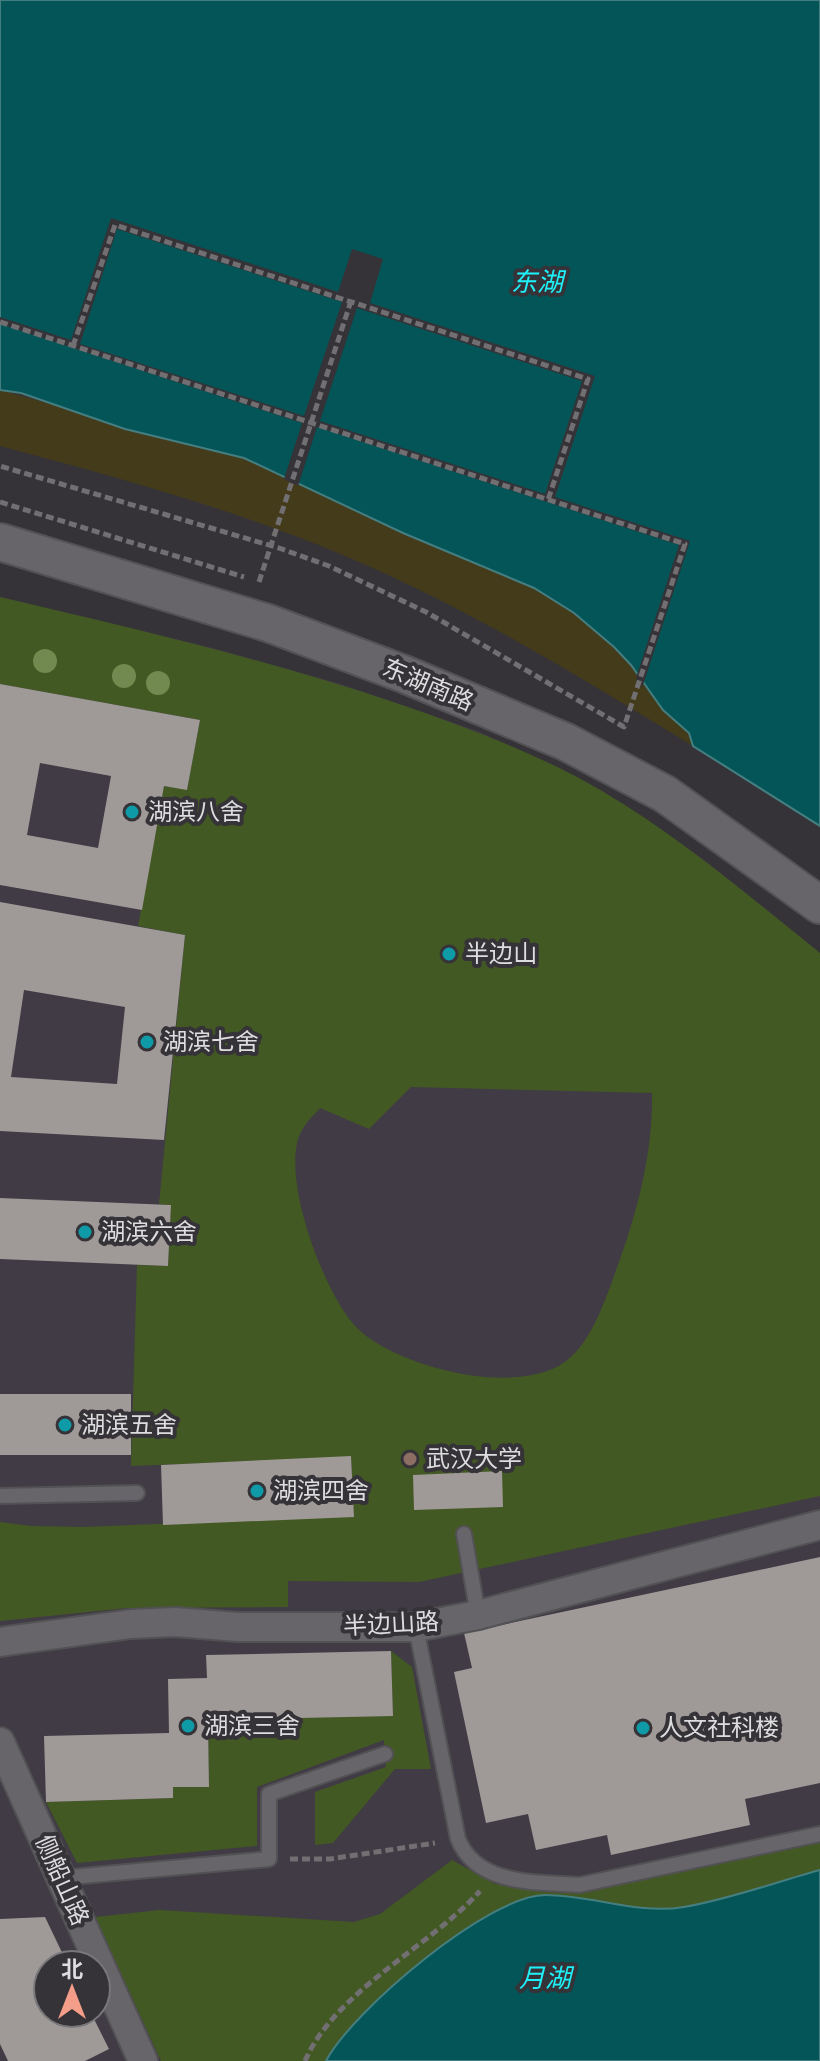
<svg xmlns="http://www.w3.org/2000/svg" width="820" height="2061" viewBox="0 0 820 2061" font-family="Poppins,'Noto Sans SC',sans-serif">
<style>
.built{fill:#403b44;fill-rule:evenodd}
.green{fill:#435923;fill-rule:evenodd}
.sand{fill:#443b1b}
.water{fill:#035557;stroke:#447e80;stroke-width:2}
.pier{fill:#353337;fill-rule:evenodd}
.building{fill:#9f9998;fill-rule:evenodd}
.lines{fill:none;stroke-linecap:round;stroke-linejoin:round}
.service-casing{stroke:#525154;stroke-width:18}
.minor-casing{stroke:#525154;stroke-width:32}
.tertiary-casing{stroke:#525154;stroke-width:40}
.path{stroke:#716f72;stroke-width:5;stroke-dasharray:8 4;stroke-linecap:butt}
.service{stroke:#676569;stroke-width:14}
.minor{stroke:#676569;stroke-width:28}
.tertiary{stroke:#676569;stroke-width:36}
.tree{fill:#728950}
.culture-dot{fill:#0f9aa8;stroke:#353337;stroke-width:3}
.education-dot{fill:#8d6e63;stroke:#353337;stroke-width:3}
.labels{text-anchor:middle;stroke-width:8;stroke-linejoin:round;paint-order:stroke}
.street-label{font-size:24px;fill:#dddcde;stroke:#353337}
.poi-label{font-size:24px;fill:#dddcde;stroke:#353337;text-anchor:start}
.water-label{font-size:26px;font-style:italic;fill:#1feff6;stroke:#353337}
</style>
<rect width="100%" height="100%" fill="#353337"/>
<!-- built -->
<path class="built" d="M0,597L213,648L341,684L478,731L601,790L703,859L820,953V2061H0ZM48,1965H96V2013H48Z"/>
<!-- green -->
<path class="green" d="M0,597C136,629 270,660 402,705C471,729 539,754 602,791C680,837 749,896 820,953V1496L419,1582L288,1581V1607L127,1608L0,1621V1522L31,1526L84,1527L354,1516L351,1457L131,1466L137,1265L168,1266L171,1205L159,1204L185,935L138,926L164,786L187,789L200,720L0,684ZM411,1087L652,1093C653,1149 639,1206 620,1259C609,1289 596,1333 572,1356C526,1401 399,1368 358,1329C325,1297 279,1175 301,1132C305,1123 314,1115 320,1108L369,1129Z
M391,1651L412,1667L431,1769H395L333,1843L315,1845V1792L386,1767L384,1740L257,1787V1846L77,1863L46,1802L173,1798V1787H209L208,1720L393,1715Z
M820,1840V2061H161L95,1917L160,1910L354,1922L380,1914L452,1860L495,1884L576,1893Z"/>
<!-- sand -->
<path class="sand" d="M0,390L244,458L403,533L533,588L574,613L614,647L631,665L663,710L689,733L693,746C593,685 493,623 386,574C266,518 128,480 0,446Z"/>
<!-- water -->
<path class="water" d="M0,0H820V826L693,746L689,733L663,710L631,665L614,647L574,613L534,588L403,533L244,458L125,429L21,393L0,390Z
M820,1870V2061H326C352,2011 489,1895 545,1895C592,1895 638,1915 684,1907C730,1899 776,1882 820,1870Z"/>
<!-- pier -->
<path class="pier" d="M111,218L338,292L352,249L383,259L370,303L595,376L555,497L690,541L642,688L636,678L679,545L317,427L298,486L284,479L302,423L0,324V317L71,340ZM117,229L342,302L304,416L80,344ZM357,308L582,381L545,494L320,421Z"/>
<!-- building -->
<path class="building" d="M0,684L200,720L187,790L164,786L142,910L0,885ZM40,763L111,776L98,848L27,835Z
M0,902L185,935L164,1140L0,1131ZM24,990L125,1007L117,1084L11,1077Z
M0,1198L171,1205L168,1266L0,1259Z
M0,1394H131V1455H0Z
M351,1456L354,1517L163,1525L161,1465Z
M502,1471L503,1507L414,1510L413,1475Z
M820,1557V1783L745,1799L750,1825L611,1855L607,1835L536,1850L528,1814L486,1823L454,1672L472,1668L464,1633Z
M391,1651L393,1716L208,1720L209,1787H173V1798L46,1802L44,1736L169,1733L168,1679L207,1678L206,1655Z
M45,1917L68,1965H48V2013H91L109,2049L85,2061H8L0,2044V1919Z"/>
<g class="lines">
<defs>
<path id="service" d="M0,1496L137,1493
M464,1534L478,1615
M416,1627L458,1839C477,1886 537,1882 579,1885L820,1834
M60,1878L269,1859V1794L385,1754"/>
<path id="minor" d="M0,1642L131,1624L175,1622L238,1627H416L478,1615L820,1525
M0,1742L143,2061"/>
<path id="tertiary" d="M0,542L268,623L404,674L566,742L665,794L820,905"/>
</defs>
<!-- service casing -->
<use href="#service" class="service-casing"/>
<!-- minor casing -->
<use href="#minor" class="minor-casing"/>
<!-- tertiary casing -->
<use href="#tertiary" class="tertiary-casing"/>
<!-- path -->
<path class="path" d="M0,322L685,544L624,727L426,612L329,566L279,548L0,466
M73,346L115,225L588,379L548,500
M0,502L244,577
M259,582L351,301
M290,1859H330L435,1843
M305,2061C335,1991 431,1946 480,1891"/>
<!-- service -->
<use href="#service" class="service"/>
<!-- minor -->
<use href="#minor" class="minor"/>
<!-- tertiary -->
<use href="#tertiary" class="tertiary"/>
</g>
<!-- trees -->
<g class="tree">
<circle cx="45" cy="661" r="12"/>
<circle cx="124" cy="676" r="12"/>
<circle cx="158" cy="683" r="12"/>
</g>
<!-- markers -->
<g class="culture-dot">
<circle cx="132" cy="812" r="8"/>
<circle cx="449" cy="954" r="8"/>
<circle cx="147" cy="1042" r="8"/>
<circle cx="85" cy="1232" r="8"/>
<circle cx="65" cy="1425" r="8"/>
<circle cx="257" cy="1491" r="8"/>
<circle cx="188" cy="1726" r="8"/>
<circle cx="643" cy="1728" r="8"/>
</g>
<circle class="education-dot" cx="410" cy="1459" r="8"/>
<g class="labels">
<!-- street labels -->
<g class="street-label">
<text transform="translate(428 685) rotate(23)" y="8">东湖南路</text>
<text transform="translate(391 1624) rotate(-3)" y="8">半边山路</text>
<text transform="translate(62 1880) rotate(66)" y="8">侧船山路</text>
</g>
<!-- poi labels -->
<g class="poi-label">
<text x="148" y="820">湖滨八舍</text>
<text x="465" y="962">半边山</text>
<text x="163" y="1050">湖滨七舍</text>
<text x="101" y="1240">湖滨六舍</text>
<text x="81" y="1433">湖滨五舍</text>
<text x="426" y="1467">武汉大学</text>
<text x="273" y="1499">湖滨四舍</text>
<text x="204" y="1734">湖滨三舍</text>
<text x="659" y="1736">人文社科楼</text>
</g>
<!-- water labels -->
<g class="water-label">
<text x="537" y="291">东湖</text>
<text x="545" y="1987">月湖</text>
</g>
</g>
<!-- north arrow -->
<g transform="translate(72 1989)"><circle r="38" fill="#353337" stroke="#78777a" stroke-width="2"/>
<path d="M0-6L14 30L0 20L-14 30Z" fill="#f49e89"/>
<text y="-12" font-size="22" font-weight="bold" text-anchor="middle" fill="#dddcde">北</text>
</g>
</svg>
